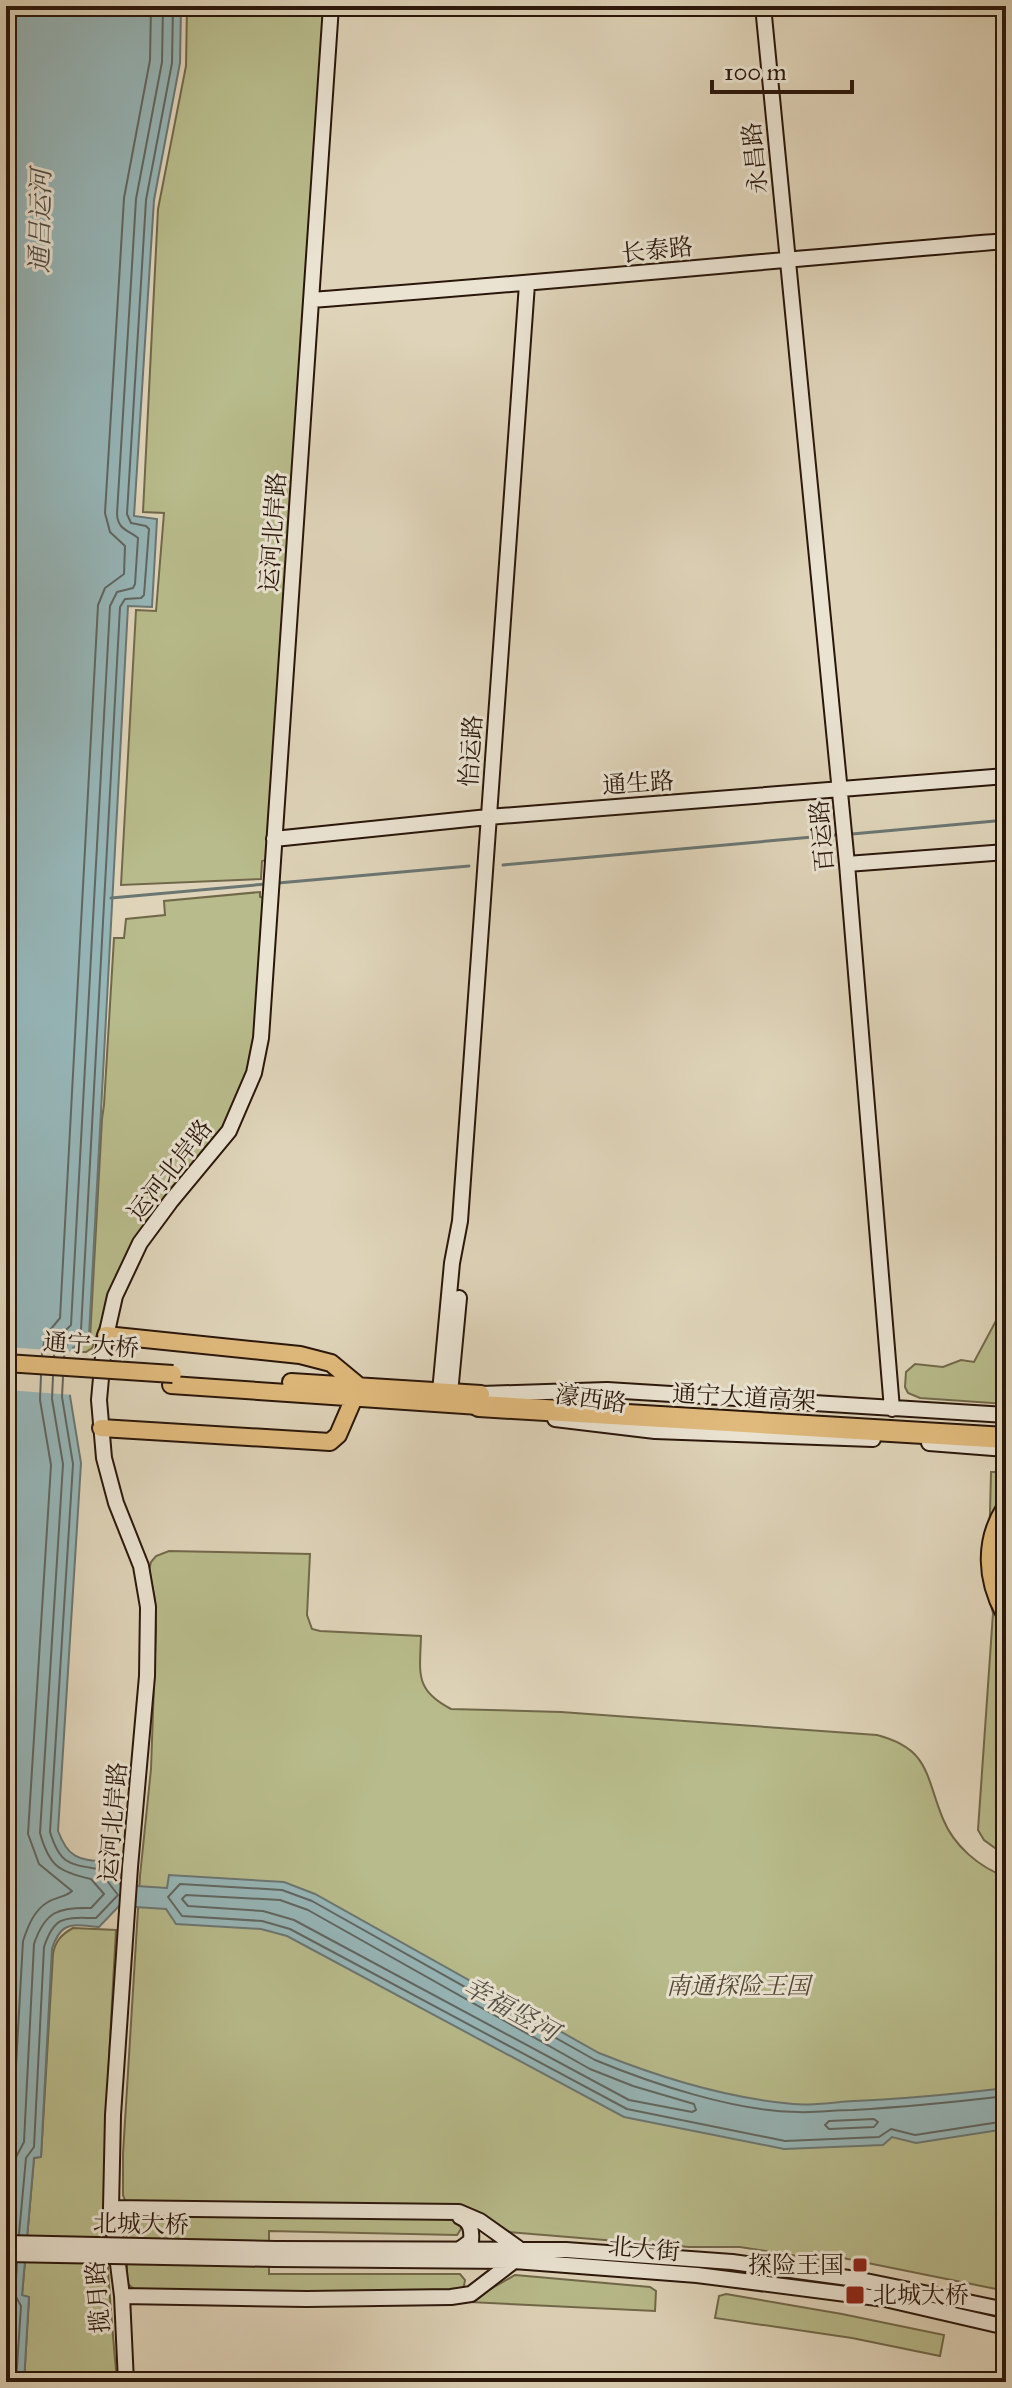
<svg xmlns="http://www.w3.org/2000/svg" width="1012" height="2388" viewBox="0 0 1012 2388" font-family="'IM FELL Great Primer','Noto Serif SC',serif">
<style>
.green{fill:#b8bb8b;stroke:#71684a;stroke-width:2}
.water{fill:#96b6b8;stroke:#6b7672;stroke-width:2}
.pier{fill:#dfd4b9}
.lines{fill:none;stroke-linecap:round;stroke-linejoin:round}
.shore{stroke:#606661;stroke-width:2}
.stream{stroke:#6b7672;stroke-width:3}
.secondary-casing{stroke:#2a160a;stroke-width:18}
.primary-casing{stroke:#2a160a;stroke-width:20}
.highway-casing{stroke:#2a160a;stroke-width:24}
.secondary{stroke:#eae3d2;stroke-width:14}
.primary{stroke:#e0ba7c;stroke-width:16}
.highway{stroke:#e0ba7c;stroke-width:20}
.secondary-bridge-casing{stroke:#2a160a;stroke-width:18;stroke-linecap:butt}
.primary-bridge-casing{stroke:#2a160a;stroke-width:20;stroke-linecap:butt}
.secondary-bridge{stroke:#eae3d2;stroke-width:14}
.primary-bridge{stroke:#e0ba7c;stroke-width:16}
.poi-dot{fill:#8f2418;stroke:#eae3d2;stroke-width:3}
.labels{text-anchor:middle;stroke-width:6;stroke-linejoin:round;paint-order:stroke}
.street-label{font-size:24px;fill:#2a160a;stroke:#eae3d2}
.park-label{font-size:24px;font-style:italic;fill:#554831;stroke:#eae3d2}
.poi-label{font-size:24px;fill:#2a160a;stroke:#eae3d2;text-anchor:end}
.water-label{font-size:26px;font-style:italic;fill:#504e47;stroke:#eae3d2}
</style>
<rect width="100%" height="100%" fill="#dfd4b9"/>
<filter id="stains"><feTurbulence type="fractalNoise" baseFrequency=".0025" numOctaves="4"/><feColorMatrix values="0 0 0 0 .2 0 0 0 0 .09 0 0 0 0 .02 0 0 0 .5 -.17"/></filter>
<radialGradient id="worn" r=".72"><stop offset=".6" stop-color="#630" stop-opacity="0"/><stop offset="1" stop-color="#630" stop-opacity=".3"/></radialGradient>
<!-- green -->
<path class="green" d="M187,6H325L267,860L262,861L261,879L121,885L136,610L156,611L164,513L143,512L158,209L186,66Z
M260,892V897L265,898L257,1020L249,1073L223,1130L137,1238L121,1268L92,1348L86,1352H75V1349L90,1339L102,1119L104,1105L114,938H124L126,919L165,915L164,901Z
M1006,1302V1404L920,1398L908,1393L905,1387L906,1372L915,1364L943,1367L961,1360L974,1362Z
M991,1472H1006V1856L984,1840L978,1830L993,1613L988,1595Z
M169,1551L310,1554L307,1615L312,1629L320,1631L421,1636C420,1673 414,1690 451,1709L561,1712L877,1735C930,1749 925,1775 943,1819C954,1846 979,1867 1006,1877V2291L843,2258L830,2261L740,2247H689L507,2232L477,2214L126,2203L123,2195V2154L140,1876L151,1769L156,1628L155,1600L149,1570L151,1562L156,1556Z
M73,1928L116,1930C111,2022 105,2113 106,2205C106,2264 112,2323 117,2382H24L29,2297L22,2296L34,2158L41,2157L53,1954C55,1941 62,1934 73,1928Z
M137,2215L449,2218L460,2224L461,2229L457,2235L269,2231V2274H460L465,2280L464,2286L457,2292L135,2290L127,2283V2225L131,2217Z
M515,2275L650,2287L656,2291L655,2311L468,2302Z
M726,2294L842,2314L944,2335L940,2356L852,2338L715,2318L719,2296Z"/>
<!-- water -->
<path class="water" d="M8,6H181L180,63L154,200L134,516L157,519L152,607L128,606L89,1336L73,1348L70,1396L81,1463L58,1831C69,1860 79,1859 107,1862L110,1874L117,1878L121,1885L167,1888L169,1875L284,1882L315,1894L599,2053C661,2078 726,2098 793,2104C813,2106 834,2102 854,2101C905,2099 955,2094 1006,2088V2129L916,2143L892,2137L883,2145L784,2149L624,2117L287,1936L261,1929L176,1924L166,1909L119,1906L99,1927C73,1925 61,1920 52,1949L41,2157L34,2158L22,2295L29,2297L24,2382H6V29Z"/>
<!-- pier -->
<path class="pier" d="M6,1347L77,1352L74,1395L6,1390Z"/>
<g class="lines">
<!-- shore -->
<path class="shore" d="M42,1355L45,1336L60,1318L98,605L105,588L124,574L125,546L110,532L105,513L124,198L150,60L151,6
M54,1356L57,1339L71,1325L110,606L117,592L133,588L135,584L138,538C128,530 118,530 117,514L136,199L162,62L163,6
M64,1357L67,1343L81,1330L120,607L125,599L141,598L144,595L149,529L146,526L131,523L127,514L146,200L172,63L173,6
M186,1895L280,1900L308,1910L590,2069L633,2086L694,2104L696,2110L692,2112L629,2100L294,1920L263,1911L188,1906L182,1899Z
M1006,2096C955,2102 904,2107 853,2110C834,2110 816,2113 797,2112C734,2111 653,2084 595,2060L312,1901L282,1890L180,1884L168,1897L182,1916L262,1921L290,1929L627,2109L785,2141L879,2137L891,2129L915,2135L1006,2121
M874,2119L878,2122L874,2127L829,2129L825,2125L829,2121Z
M6,2148L12,2137L23,1941C28,1926 34,1910 48,1902C56,1897 66,1897 72,1891L39,1864L28,1834L51,1465L40,1400L41,1375
M9,2234L16,2157L24,2142L34,1944C45,1911 59,1907 91,1908L104,1894L91,1879C59,1872 49,1866 40,1833L63,1464L52,1399L53,1376
M19,2234L26,2158L34,2147L44,1947C55,1914 66,1918 96,1918L118,1895L98,1869C68,1864 60,1864 50,1832L73,1464L62,1397L63,1377
M16,2382L21,2306L15,2295L17,2263"/>
<!-- stream -->
<path class="stream" d="M852,834L1006,820
M503,865L835,835
M278,883L469,866
M111,898L266,884"/>
<defs>
<path id="secondary" d="M763,6L847,864L892,1409
M311,300C543,283 774,260 1006,241
M274,839L488,817L1006,776
M847,864L1006,852
M440,1392L452,1263L460,1221L527,284
M450,1393L459,1298
M481,1394L607,1390L1006,1415
M555,1419L655,1431L873,1439
M929,1443L1006,1449
M111,2208L459,2212L480,2221L518,2248
M460,2217C471,2221 472,2231 471,2241L460,2249
M275,2249L566,2250L732,2262L856,2279L1006,2310
M275,2259L514,2261L697,2275L885,2299L1006,2327
M122,2296L307,2299L451,2297L471,2294L514,2261
M126,2382L122,2296L111,2208L113,2115L130,1867L147,1676L148,1607L141,1566L116,1503L104,1458L99,1400L104,1345L115,1296L140,1243L171,1201L229,1131L254,1073L261,1038L331,6"/>
<path id="primary" d="M106,1335L300,1355L331,1363L360,1387
M291,1382L481,1394
M171,1385L479,1406
M101,1428L330,1442L338,1435L354,1398"/>
<path id="highway" d="M479,1406L1006,1438
M1006,1510C986,1542 988,1579 1006,1612"/>
</defs>
<!-- secondary casing -->
<use href="#secondary" class="secondary-casing"/>
<!-- primary casing -->
<use href="#primary" class="primary-casing"/>
<!-- highway casing -->
<use href="#highway" class="highway-casing"/>
<!-- secondary -->
<use href="#secondary" class="secondary"/>
<!-- primary -->
<use href="#primary" class="primary"/>
<!-- highway -->
<use href="#highway" class="highway"/>
<defs>
<path id="secondary-bridge" d="M6,2243L275,2249
M6,2254L275,2259"/>
<path id="primary-bridge" d="M6,1363L173,1374"/>
</defs>
<!-- secondary-bridge casing -->
<use href="#secondary-bridge" class="secondary-bridge-casing"/>
<!-- primary-bridge casing -->
<use href="#primary-bridge" class="primary-bridge-casing"/>
<!-- secondary-bridge -->
<use href="#secondary-bridge" class="secondary-bridge"/>
<!-- primary-bridge -->
<use href="#primary-bridge" class="primary-bridge"/>
</g>
<!-- markers -->
<g class="poi-dot">
<rect x="852" y="2257" width="16" height="16" rx="4"/>
<rect x="845" y="2285" width="20" height="20" rx="4"/>
</g>
<g class="labels">
<!-- street labels -->
<g class="street-label">
<text transform="translate(755 158) rotate(-96)" y="8">永昌路</text>
<text transform="translate(657 250) rotate(-6)" y="8">长泰路</text>
<text transform="translate(273 532) rotate(-86)" y="8">运河北岸路</text>
<text transform="translate(471 751) rotate(-86)" y="8">怡运路</text>
<text transform="translate(638 783) rotate(-4)" y="8">通生路</text>
<text transform="translate(822 836) rotate(-95)" y="8">百运路</text>
<text transform="translate(170 1170) rotate(-52)" y="8">运河北岸路</text>
<text transform="translate(91 1345) rotate(4)" y="8">通宁大桥</text>
<text transform="translate(744 1397) rotate(3)" y="8">通宁大道高架</text>
<text transform="translate(591 1399) rotate(8)" y="8">濠西路</text>
<text transform="translate(113 1822) rotate(-85)" y="8">运河北岸路</text>
<text transform="translate(141 2224) rotate(1)" y="8">北城大桥</text>
<text transform="translate(644 2249) rotate(5)" y="8">北大街</text>
<text transform="translate(98 2297) rotate(-95)" y="8">揽月路</text>
</g>
<!-- park labels -->
<g class="park-label">
<text x="738" y="1994">南通探险王国</text>
</g>
<!-- poi labels -->
<g class="poi-label">
<text x="844" y="2273">探险王国</text>
<text x="873" y="2303" text-anchor="start">北城大桥</text>
</g>
<!-- water labels -->
<g class="water-label">
<text transform="translate(40 221) rotate(-89)" y="9">通吕运河</text>
<text transform="translate(511 2009) rotate(29)" y="9">幸福竖河</text>
</g>
</g>
<!-- margin -->
<rect width="1012" height="2388" fill="none" stroke="#dfd4b9" stroke-width="32"/>
<rect x="8" y="8" width="996" height="2372" fill="none" stroke="#2a160a" stroke-width="4"/>
<rect x="16" y="16" width="980" height="2356" fill="none" stroke="#2a160a" stroke-width="2"/>
<!-- scale -->
<path d="M712 80v12h140v-12" fill="none" stroke="#2a160a" stroke-width="4"/>
<text x="724" y="80" font-size="24" fill="#2a160a" stroke="#eae3d2" stroke-width="6" paint-order="stroke">100 m</text>
<rect width="100%" height="100%" filter="url(#stains)"/>
<rect width="100%" height="100%" fill="url(#worn)"/>
</svg>
